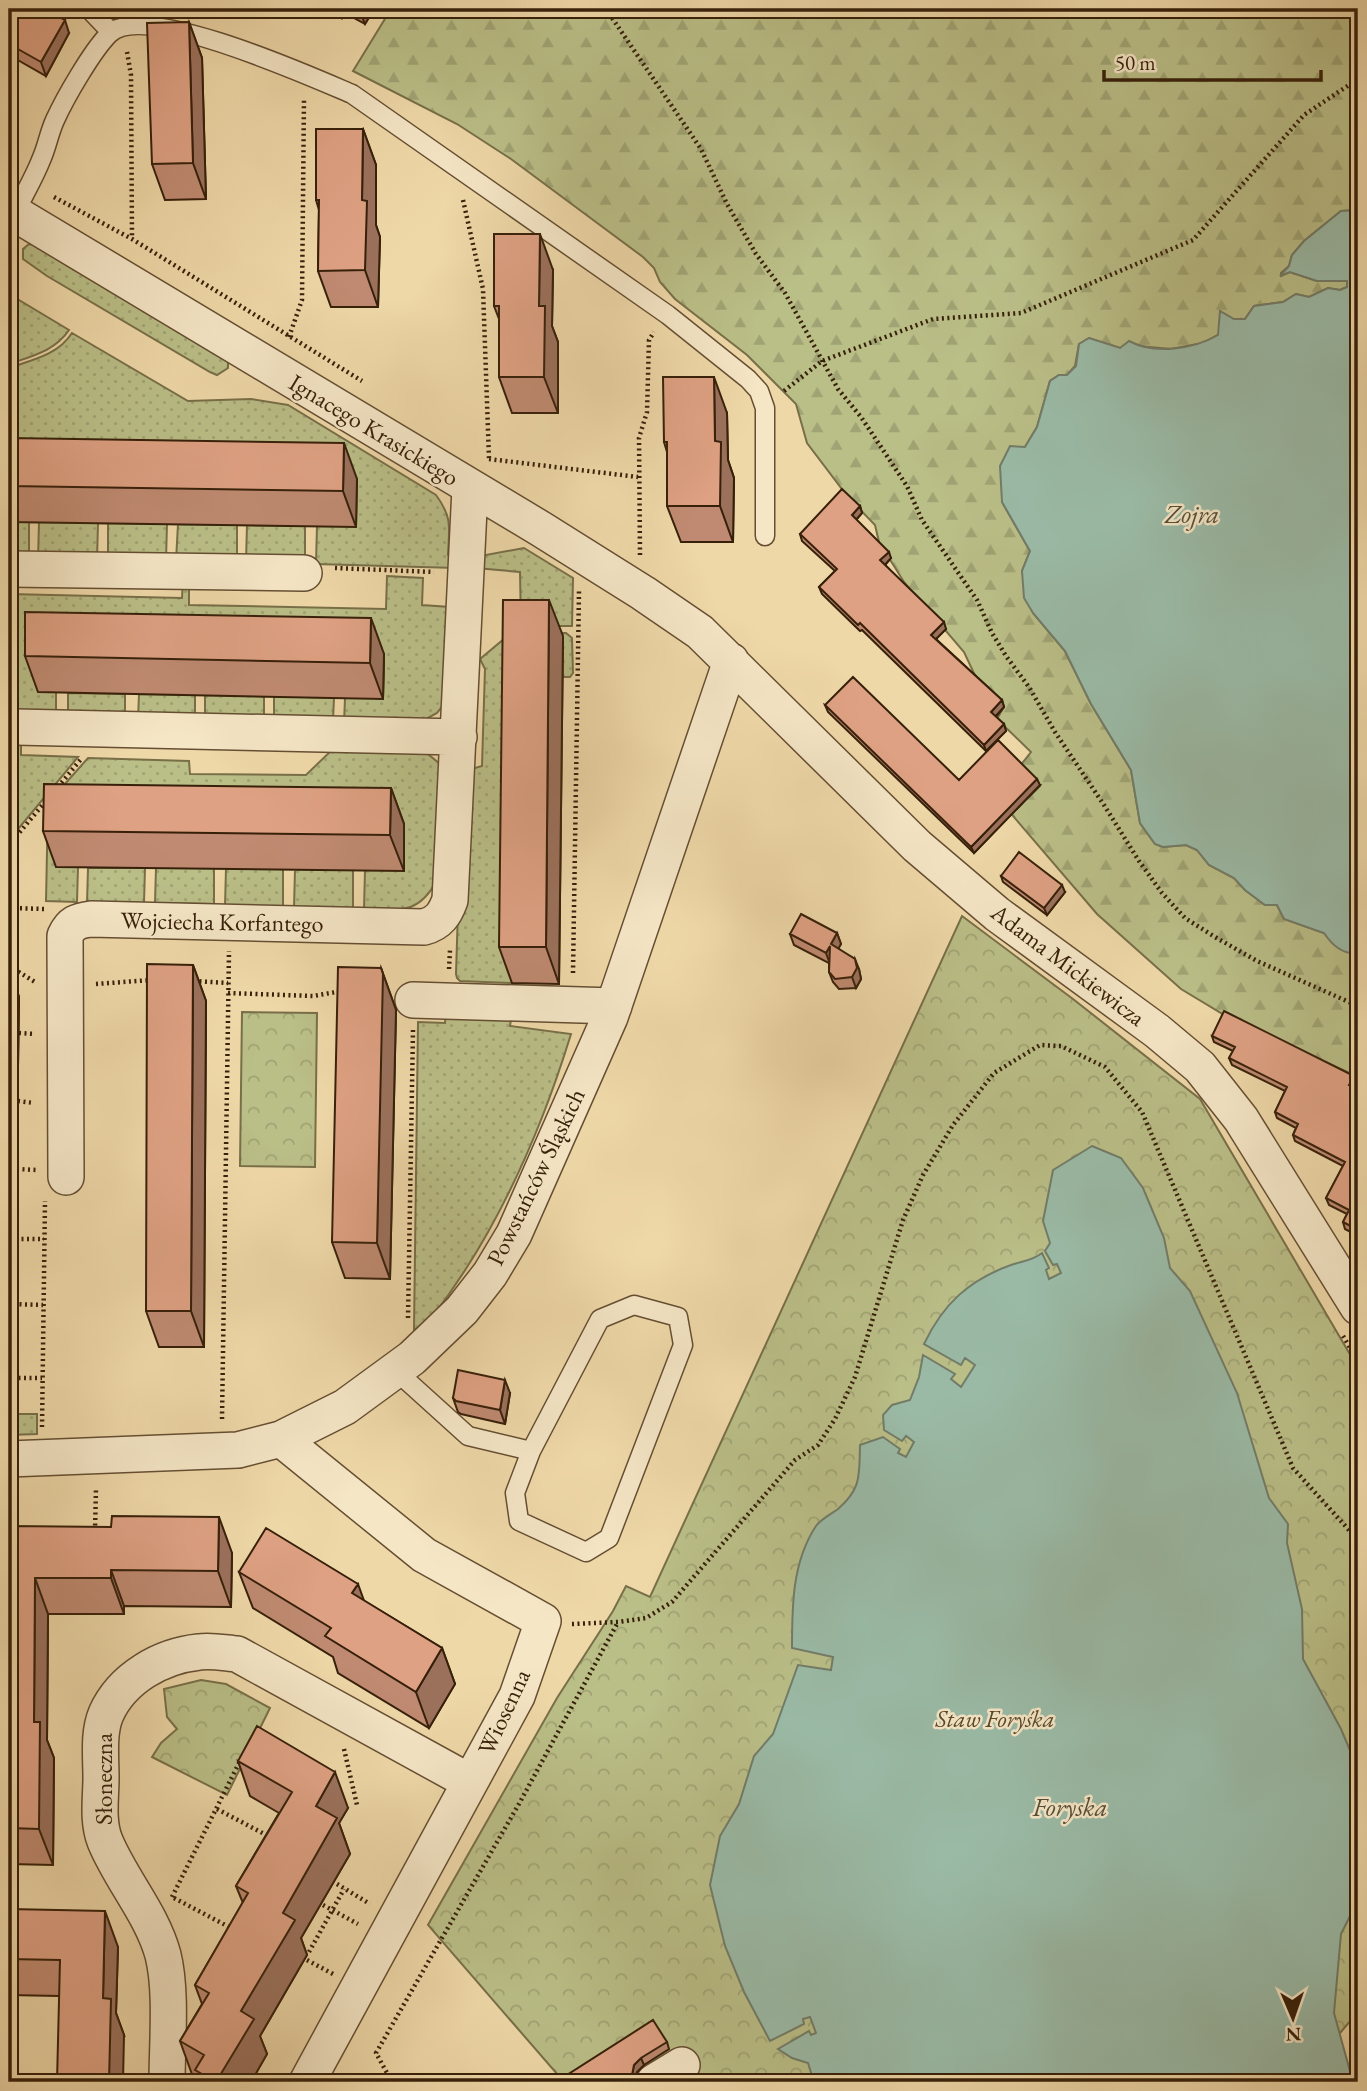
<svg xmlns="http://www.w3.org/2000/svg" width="1367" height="2091" viewBox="0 0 1367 2091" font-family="'EB Garamond',serif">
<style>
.grass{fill:url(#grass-dots);stroke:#786f48;stroke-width:2}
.forest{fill:url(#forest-firs);stroke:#786f48;stroke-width:2}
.park{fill:url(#park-crowns);stroke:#786f48;stroke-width:2}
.water{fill:#9abaa6;stroke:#727c68;stroke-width:2}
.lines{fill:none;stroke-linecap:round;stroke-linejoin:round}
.service-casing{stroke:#654e32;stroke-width:21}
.minor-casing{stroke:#654e32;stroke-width:38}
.path{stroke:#37200a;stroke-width:4.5;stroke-dasharray:2 3.5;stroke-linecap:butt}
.service{stroke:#f5e6c6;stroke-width:18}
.minor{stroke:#f5e6c6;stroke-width:35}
.wall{fill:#bf8a71;stroke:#37200a;stroke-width:2}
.shaded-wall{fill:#9b715c;stroke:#37200a;stroke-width:2}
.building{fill:#dea183;stroke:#37200a;stroke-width:2}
.labels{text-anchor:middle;stroke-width:5;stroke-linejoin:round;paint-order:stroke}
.street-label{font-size:24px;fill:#37200a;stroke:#f5e6c6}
.park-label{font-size:24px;font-style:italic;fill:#584829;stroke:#f5e6c6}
.water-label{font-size:26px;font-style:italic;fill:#554e39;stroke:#f5e6c6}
</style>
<defs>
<pattern id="grass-dots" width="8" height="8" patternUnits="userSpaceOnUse" patternTransform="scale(1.75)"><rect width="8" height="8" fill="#babe87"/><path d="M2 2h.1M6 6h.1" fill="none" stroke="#a0a373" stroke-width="1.8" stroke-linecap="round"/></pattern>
<pattern id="forest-firs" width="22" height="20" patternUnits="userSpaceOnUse" patternTransform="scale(1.75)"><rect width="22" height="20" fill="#babe87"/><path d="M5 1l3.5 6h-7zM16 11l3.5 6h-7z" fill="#a0a373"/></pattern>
<pattern id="park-crowns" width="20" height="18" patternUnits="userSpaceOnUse" patternTransform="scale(1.75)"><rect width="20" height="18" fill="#babe87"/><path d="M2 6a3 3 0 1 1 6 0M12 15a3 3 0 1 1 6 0" fill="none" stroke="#a0a373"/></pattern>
</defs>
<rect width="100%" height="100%" fill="#efd8a8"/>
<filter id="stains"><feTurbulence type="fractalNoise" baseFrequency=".00286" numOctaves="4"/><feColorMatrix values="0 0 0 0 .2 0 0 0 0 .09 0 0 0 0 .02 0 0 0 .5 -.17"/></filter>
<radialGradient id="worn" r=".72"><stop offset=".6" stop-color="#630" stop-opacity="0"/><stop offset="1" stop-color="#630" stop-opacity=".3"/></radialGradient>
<!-- grass -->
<path class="grass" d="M29,244L37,245L224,356L228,362V368L217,375L210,372L47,276L23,259V249Z
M9,294L69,330C55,351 32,356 9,364Z
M72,333L188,401L251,399L288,405L436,495C453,518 449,528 448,555L457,557L456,568L316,564L317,526L29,522V559L9,558V368C32,360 58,355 72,333Z
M39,522L98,523L97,560H38Z
M108,523L167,524L166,560H108Z
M178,524L237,525V563L176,561Z
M247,525L305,526V563L246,562Z
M524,548L573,578L572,626H521L520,572L476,568L475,557Z
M387,576L423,578L422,605L450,607V697L437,713L417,724H344L345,698H383L384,654L56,692V720H9V594L182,598L183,579L189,580V605L386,609Z
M511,633H566L572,638L573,673L570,677H562V636L516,705L512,983L460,981L457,978L456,974L460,846L468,770L482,766L485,669L480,659Z
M68,693L125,694V720H68Z
M139,694L195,695V721L138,720Z
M205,695L264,696V721H205Z
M274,696L334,698L333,720L274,722Z
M9,733H21V755L78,757L9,840Z
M336,746L423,750L440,764L436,882C417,916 398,909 364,910L365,870L56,866L78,867L77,902L46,901L48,803L88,758L189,761L190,774L306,775Z
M88,868H145L144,903H87Z
M156,868H214V904L155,903Z
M226,869H283V906H225Z
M295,870H353V908H294Z
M446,1009L512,1012L510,1026L571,1034C540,1135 495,1236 430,1320L424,1326L414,1330L418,1022L445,1023Z
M9,1414H37V1434L9,1435Z"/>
<!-- forest -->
<path class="forest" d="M391,9H1358V210L1341,211L1304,241L1292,255L1289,266L1281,273V276L1290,272L1317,281H1348L1347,287L1340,290L1328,288L1309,297L1296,294L1283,302L1254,306L1245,319H1235L1218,335L1203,343L1171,349L1138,346L1120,348L1089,338L1079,344L1075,366L1067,375H1059L1050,381L1037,427L1025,447L1002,502L1030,551L1022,571L1033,613L1065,651L1091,704L1131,770L1140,823L1155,844L1163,847L1186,845L1197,850L1209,865L1234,878L1245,890L1265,905H1277L1284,919L1324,933L1353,954L1358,953V1077L1226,1016L1181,989L1097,914L1001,802L1019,787L1029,797L1040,786L1020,766L1031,752L997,719L1004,707L978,682L964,652L904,582L879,542L875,525L848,497L807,443L796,404L747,355L675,299L660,282L654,268L643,257L511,159L457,124L353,71Z"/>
<!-- park -->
<path class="park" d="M962,916L1073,999L1200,1099L1358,1368V2012L1298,2082H564L428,1925L557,1698L613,1611L626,1586L650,1597Z
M242,1012L317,1013L315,1167L240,1166Z
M201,1680L226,1684L270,1708L227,1795L152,1757L161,1743L177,1729L167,1717L164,1689Z"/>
<!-- water -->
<path class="water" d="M1358,210V953C1343,955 1332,945 1324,933L1284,919L1277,905H1265L1245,890L1234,878L1209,865L1197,850L1186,845L1163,847L1155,844L1140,823L1131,770L1091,704L1065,651L1033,613L1024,598L1022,571L1030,551L1002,502L1000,466L1010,446L1025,447L1037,427L1050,381L1059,375H1067L1076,366L1079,344L1089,338L1120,348L1129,341C1155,355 1194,349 1218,335L1220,311L1234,319H1245L1254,306L1283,302L1296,294L1309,297L1328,288L1340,290L1347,287V281H1317L1290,272L1280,276L1289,266L1292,255L1304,241L1341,211Z
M1092,1146L1121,1158L1143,1188L1164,1238L1170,1268L1190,1291L1237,1393L1269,1498L1288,1524L1287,1543L1302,1609L1303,1659L1341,1729L1357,1767L1358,1900L1341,1934L1334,2013L1353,2082H814L808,2063L792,2058L778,2049L809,2031L811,2035L816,2033L810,2017L803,2019L804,2024L770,2041L744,1992L725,1946L710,1885L720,1836L739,1804L754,1756L773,1734L798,1665L831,1670L833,1657L792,1648C792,1607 792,1562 816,1526C821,1519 831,1514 838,1509C862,1488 859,1475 860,1445L883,1437L900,1449L898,1453L906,1457L914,1442L906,1436L902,1441L884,1430L883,1415L892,1405L910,1400L919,1377L923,1355L955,1374L951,1379L961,1387L975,1365L965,1358L961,1365L924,1344C943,1304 969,1280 1011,1265C1022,1261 1032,1261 1042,1253L1049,1268L1046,1270L1049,1279L1061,1273L1057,1264L1053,1265L1045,1251L1050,1243L1043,1221L1053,1170Z"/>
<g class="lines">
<defs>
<path id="service" d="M89,9L111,32
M15,213C23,196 34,178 41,160C47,147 49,133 55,120C65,98 92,51 109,34C143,1 312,77 352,94L668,315L748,379L759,391L765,408V536
M395,1370L468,1436L531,1451L515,1493L519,1521L586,1552L609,1538L683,1345L678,1317L634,1305L600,1319L531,1451"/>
<path id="minor" d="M9,210L541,529L643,593L700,632L917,846L997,914L1157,1031L1200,1067L1241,1119L1358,1307
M9,569L304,573
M16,727L459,737
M413,1000L614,1006
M66,1177L65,936C71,923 77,921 91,919L424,927C439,923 445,914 450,900L470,488
M281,1439L424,1555L543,1621L517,1696L307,2082
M9,1459L238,1450L281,1439L345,1407L412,1358L462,1310L490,1274L514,1234L610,1017L731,661
M167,2082C167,2044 172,1991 163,1955C152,1914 121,1880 105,1841C97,1821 101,1798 101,1778C101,1757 98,1733 106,1714C122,1678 161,1656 199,1652C211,1650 225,1653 237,1654L470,1782
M654,2082L682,2065"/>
</defs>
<!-- service casing -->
<use href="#service" class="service-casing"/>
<!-- minor casing -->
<use href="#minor" class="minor-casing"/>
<!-- path -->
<path class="path" d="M606,9L701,149L727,204L756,254L785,293L838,389L861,417L907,486L922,520L977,600L992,633L1006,656L1029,687L1055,732L1104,805L1139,861L1162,893L1185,918L1215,937L1257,961L1358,1006
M127,52L131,75L132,238
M54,197L132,239L362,381
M463,200L483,289L489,459
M289,337L302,300L304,98
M784,391L822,361L933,319L1021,313L1193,240L1304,115L1358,79
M489,459L638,477
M640,555L639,438L647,412L649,340L654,332
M335,568L434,572
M58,787L81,759
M9,845L45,802
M9,908L46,909
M9,966L35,982
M449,969L450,950
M573,973L579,590
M194,981L228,983
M96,984L151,980
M228,993L313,996L342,991
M19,1033L35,1034
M18,1101L34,1103
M17,1169L37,1170
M16,1239H44
M14,1304L43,1305
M408,1318L413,1030
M1343,1336L1358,1361
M13,1378H42
M222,1419L229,951
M42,1427L45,1201
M95,1531L96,1488
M572,1624L618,1622L646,1618L672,1602L795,1460L818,1445L835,1419L855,1377L903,1220L923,1175L953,1125L994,1073L1040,1045L1061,1046L1105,1067L1142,1112L1293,1468L1358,1540
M344,1749L357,1805
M217,1809L270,1837
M337,1884L370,1904
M172,1897L240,1761
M174,1898L231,1928
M323,1905L358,1924
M309,1952L344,1889
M307,1960L333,1974
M392,2082L376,2053L520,1802L618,1622"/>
<!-- service -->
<use href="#service" class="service"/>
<!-- minor -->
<use href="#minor" class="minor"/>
</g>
<!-- wall -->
<path class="wall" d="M9,9L69,33L46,76L9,55Z
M326,9H374L365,24L345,13L342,18Z
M189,22L202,58L206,199L165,200L152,164Z
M363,129L376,165V225L380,237L378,307H331L318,271L319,210L316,200Z
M553,270L552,326L558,342V413H512L499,377V319L494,306Z
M727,413L728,460L734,478L733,542H681L667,506V452L664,442Z
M9,438L357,479L356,527L9,522Z
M860,506L862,513L856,520L891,558L885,565L946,629L936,639L1002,700L1004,707L996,717L1004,724L1006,731L986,751L862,630L860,631L822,594L819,587L835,571L802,541L800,534Z
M563,636L559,984L512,983L499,947Z
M384,654L383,699L38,692L25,656Z
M825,705L959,780L1040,785L974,853L828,712Z
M391,788L404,824V871L56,867L43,831Z
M1001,876L1065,892L1047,915L1003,882Z
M837,933L841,944L838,948L859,969L861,979L856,988L839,989L833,982L829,972V963L794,945L790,934Z
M193,965L206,1001L204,1347H159L146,1311Z
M9,968L19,997L13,1410H9Z
M381,968L396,1010L390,1279L345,1278L332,1242Z
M1212,1036L1356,1082L1354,1087L1358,1090V1236L1345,1229L1343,1222L1347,1214L1329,1205L1326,1198L1343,1166L1295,1141L1293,1135L1296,1128L1277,1118L1275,1112L1285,1091L1232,1065L1229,1058L1233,1051L1214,1042Z
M510,1393L505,1424L461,1414L458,1412L453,1398Z
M9,1526L232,1553L231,1607L124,1606V1614H48L47,1740L54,1758L53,1865L9,1864Z
M239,1572L364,1601L442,1648L455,1684L429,1728L338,1673L333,1657L253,1608Z
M238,1761L348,1808L339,1823L350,1854L301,1938L307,1955L260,2036L267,2054L251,2082H199L198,2080L193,2077L180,2041L202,2004L195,1985L243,1903L236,1886L279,1813L250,1796Z
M9,1909L118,1947L116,2013L124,2035L59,1996L9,1995Z
M667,2042L669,2049L644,2065L637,2072L634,2082H556Z"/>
<!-- shaded-wall -->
<path class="shaded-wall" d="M338,9H344L345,13L342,18Z
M359,9H374L365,24Z
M65,20L69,33L46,76L41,62Z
M189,22L202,58L206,199L193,163Z
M363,129L376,165V225L380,237L378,307L365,270L362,200Z
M540,234L553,270L552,326L558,342V413L544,377L539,306Z
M714,377L727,413L728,460L734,478L733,542L720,506L715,441Z
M344,443L357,479L356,527L343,491Z
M860,506L862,513L854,522L852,515Z
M889,552L891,558L883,567L880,560Z
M549,600L563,636L559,984L546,947Z
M371,618L384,654L383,699L370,663Z
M944,622L946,629L934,641L931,635Z
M1002,700L1004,707L993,719L991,712Z
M1004,724L1006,731L986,751L984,745Z
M1037,779L1040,785L974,853L971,847Z
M391,788L404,824V871L390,835Z
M1062,885L1065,892L1047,915L1044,908Z
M837,933L841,944L835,955L831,944Z
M830,946V964L826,953Z
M855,959L859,969L861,979L856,988L852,977Z
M193,965L206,1001L204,1347L191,1311Z
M9,968L19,997L13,1410L9,1399Z
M381,968L396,1010L390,1279L377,1243Z
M1354,1076L1356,1082L1352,1092L1349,1085Z
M505,1380L510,1393L505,1424L500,1410Z
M219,1517L232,1553L231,1607L218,1571Z
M111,1570L124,1606V1614L111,1578Z
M35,1578L48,1614L47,1740L54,1758L53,1865L39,1829L34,1722Z
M358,1584L371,1620L352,1593Z
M442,1648L455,1684L429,1728L416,1692Z
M335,1772L348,1808L339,1823L350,1854L301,1938L307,1955L260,2036L267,2054L251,2082H217L241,2011L316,1806Z
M105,1911L118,1947L116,2013L124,2035L123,2082H109L103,1998Z
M641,2058L644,2065L637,2072L634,2082L632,2075L634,2065Z"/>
<!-- building -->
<path class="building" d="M9,9H45L65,20L41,62L9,44Z
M189,22L193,163L152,164L147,23Z
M316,129H363L362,200L367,201L365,270L318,271L319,200H316Z
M494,234H540L539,306H545L544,377H499V306H494Z
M663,377H714L715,441L721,442L720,506H667V442H664Z
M9,438L344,443L343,491L9,486Z
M842,489L860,506L852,515L889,552L880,560L944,622L931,635L1002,700L991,712L1004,724L984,745L860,623L858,625L819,587L837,569L800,534Z
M503,600H549L546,947H499Z
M25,612L371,618L370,663L25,656Z
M853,677L959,780L998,740L1037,779L971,847L825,705Z
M44,784L391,788L390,835L43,831Z
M1019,852L1062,885L1044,908L1001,876Z
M801,914L837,933L831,944L855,959L857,968L852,977L835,979L829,972L830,946L826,953L790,934Z
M147,964L193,965L191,1311H146Z
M338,967L381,968L383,974L377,1243L332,1242Z
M1224,1011L1354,1076L1349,1085L1358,1090V1230L1343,1222L1349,1210L1326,1198L1345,1162L1293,1135L1298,1124L1275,1112L1287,1087L1229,1058L1235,1047L1212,1036Z
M458,1370L505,1380L500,1410L456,1401L453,1398Z
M112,1516L219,1517L218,1571L111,1570V1578H35L34,1722H40L39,1829L9,1828V1526L111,1527Z
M266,1528L358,1584L352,1593L442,1648L416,1692L325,1636L331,1628L239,1572Z
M257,1726L335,1772L316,1806L337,1818L283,1913L295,1920L241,2011L254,2019L216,2082L195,2070L204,2055L180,2041L209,1993L195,1985L248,1893L236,1886L292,1792L238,1761Z
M9,1909L105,1911L103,1998L111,1999L109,2082H57L60,1960L9,1959Z
M653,2020L667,2042L641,2058L634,2065L632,2075L634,2082H556Z
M688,2076L692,2082H679Z"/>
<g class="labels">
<!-- street labels -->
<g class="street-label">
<text transform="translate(374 430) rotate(31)" y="8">Ignacego Krasickiego</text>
<text transform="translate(222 922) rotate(1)" y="8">Wojciecha Korfantego</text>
<text transform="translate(1068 965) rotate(37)" y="8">Adama Mickiewicza</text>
<text transform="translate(536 1177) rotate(-64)" y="8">Powstańców Śląskich</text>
<text transform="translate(504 1712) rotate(-65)" y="8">Wiosenna</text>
<text transform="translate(104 1779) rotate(-90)" y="8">Słoneczna</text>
</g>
<!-- park labels -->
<g class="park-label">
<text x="995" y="1727">Staw Foryśka</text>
</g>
<!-- water labels -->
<g class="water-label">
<text x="1192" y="523">Zojra</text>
<text x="1070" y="1816">Foryska</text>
</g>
</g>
<!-- margin -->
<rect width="1367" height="2091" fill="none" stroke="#efd8a8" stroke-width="35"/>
<rect x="10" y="10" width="1346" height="2070" fill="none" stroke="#37200a" stroke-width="3.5"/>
<rect x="18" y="18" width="1332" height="2056" fill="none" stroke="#37200a" stroke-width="2"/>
<!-- north arrow -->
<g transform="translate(1293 2018) rotate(178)" stroke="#f5e6c6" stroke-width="5" paint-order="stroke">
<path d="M0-5L12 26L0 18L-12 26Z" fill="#37200a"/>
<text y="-10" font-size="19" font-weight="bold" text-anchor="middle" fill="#37200a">N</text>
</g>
<!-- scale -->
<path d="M1104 70v10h217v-10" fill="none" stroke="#37200a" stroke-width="3.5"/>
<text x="1115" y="70" font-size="21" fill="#37200a" stroke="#f5e6c6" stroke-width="5" paint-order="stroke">50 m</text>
<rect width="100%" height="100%" filter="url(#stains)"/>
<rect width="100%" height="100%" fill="url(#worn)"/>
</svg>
